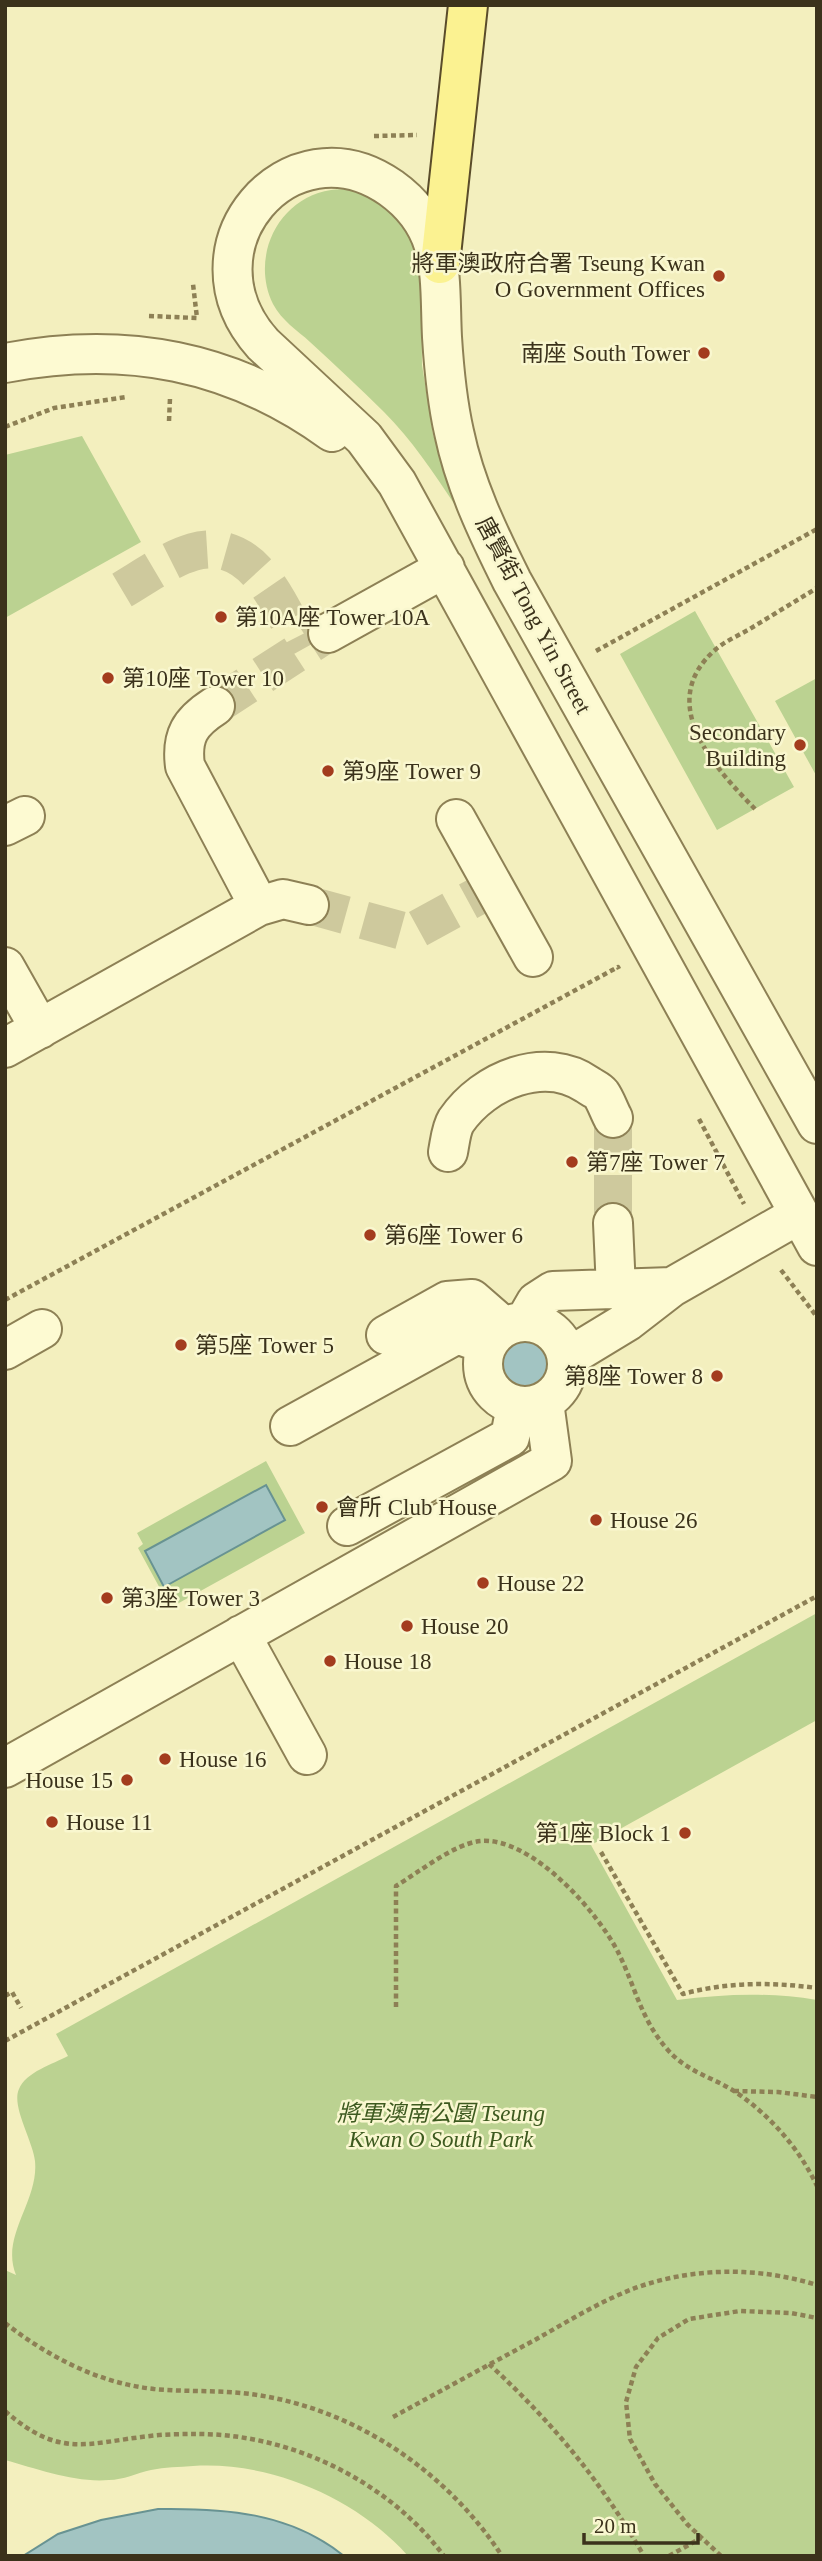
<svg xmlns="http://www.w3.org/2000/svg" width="822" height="2561" viewBox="0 0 822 2561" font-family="'Times New Roman','Noto Sans TC',serif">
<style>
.green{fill:#bbd291}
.water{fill:#a2c4c2;stroke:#689392;stroke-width:2}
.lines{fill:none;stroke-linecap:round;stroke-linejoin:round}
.minor-tunnel{stroke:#cec99d;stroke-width:38;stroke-dasharray:38 19;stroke-linecap:butt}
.minor-casing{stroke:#8d8055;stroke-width:42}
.major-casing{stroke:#5a4c2a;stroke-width:42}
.path{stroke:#8d8055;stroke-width:4.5;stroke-dasharray:5 3.5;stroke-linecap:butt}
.minor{stroke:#fdfad2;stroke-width:38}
.major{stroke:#fbf291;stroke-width:38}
.poi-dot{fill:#a33c1e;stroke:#f9f7cf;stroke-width:2.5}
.labels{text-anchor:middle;stroke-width:5;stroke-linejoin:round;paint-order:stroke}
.poi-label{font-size:23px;fill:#3b321b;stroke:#f9f7cf;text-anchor:start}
.street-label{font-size:23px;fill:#3b321b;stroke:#f9f7cf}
.park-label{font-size:23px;font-style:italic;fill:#3d5a1f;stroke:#f9f7cf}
</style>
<rect width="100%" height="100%" fill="#f3efbe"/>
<!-- green -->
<path class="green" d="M352,189L373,195L409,225L421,271L422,365L433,434L455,505C433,472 412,440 384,412C360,388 335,365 310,342C297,330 282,321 273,304C250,257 278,198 331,190C337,189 345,189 352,189Z
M82,436L141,542L5,618V455Z
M695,611L794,787L717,830L620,654Z
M817,678V777L775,701Z
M266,1461L305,1533L177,1604L169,1591L163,1594L138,1548L143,1544L137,1533Z
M817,1613V1720L591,1845L677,2000C725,1994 769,1992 817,2000V2556H408C357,2498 270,2461 193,2466C179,2467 165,2467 151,2470C137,2473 123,2480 109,2480C75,2483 38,2469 5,2460V2270L16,2275C0,2236 39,2201 35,2161C33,2141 11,2106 19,2089C26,2072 53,2064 68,2056L56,2034Z"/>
<!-- water -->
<path class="water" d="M496 1364a27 27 0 1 1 54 0a27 27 0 1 1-54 0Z
M266,1485L285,1520L164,1587L145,1551Z
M158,2509C223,2508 290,2512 344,2556H23L58,2534L101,2520Z"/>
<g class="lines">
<!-- minor-tunnel -->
<path class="minor-tunnel" d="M122,590C144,577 169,559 193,552C255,535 280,607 303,649
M215,706L323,636
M309,905L410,933L476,897
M613,1118V1223"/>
<defs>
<path id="minor" d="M5,363C125,340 232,360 332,432
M328,633L445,568
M456,819L533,957
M5,826L25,816
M259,906L283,899L309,905
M5,967L40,1029
M5,1048L259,906L185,766C181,736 190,722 215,706
M817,1124L512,581C488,533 465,485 454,432C447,401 444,369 442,337C439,278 447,228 391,188C290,117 177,248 263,344L364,438L397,483L817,1246
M448,1152C450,1142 451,1129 456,1121C484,1080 545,1055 588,1085C592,1088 598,1090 601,1094C606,1101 609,1111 613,1118
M613,1223L616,1289
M525,1321L536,1302L553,1291L672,1287
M483 1364a42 42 0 1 1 84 0a42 42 0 1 1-84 0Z
M386,1335L447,1301L472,1299L504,1327
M5,1350L42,1329
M567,1358L628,1321L672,1287L798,1215
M290,1426L457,1334L487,1345
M347,1526L510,1437L516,1406
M241,1635L307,1755
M5,1768L552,1461L544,1402"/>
<path id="major" d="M440,264L468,5"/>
</defs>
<!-- minor casing -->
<use href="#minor" class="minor-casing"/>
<!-- major casing -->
<use href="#major" class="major-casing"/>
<!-- path -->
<path class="path" d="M374,136L417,135
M149,316L197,318L193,284
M169,421L170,398
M5,427L54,408L126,397
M596,651L817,529
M755,809C714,767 655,703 715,650C724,642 737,636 748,630C771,616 794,602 817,588
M699,1119L744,1204
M781,1270L817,1317
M5,1300L618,967L619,969
M601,1852L683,1994C727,1982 772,1982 817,1988
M5,1996L12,1992L21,2008
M396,2007V1886C419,1872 454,1844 480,1841C531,1836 599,1913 619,1954C636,1989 641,2019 667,2049C687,2072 710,2076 734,2091C769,2114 799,2148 817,2186
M5,2041L817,1596
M734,2091L778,2092L817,2097
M5,2323C49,2357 98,2383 154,2389C186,2392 218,2390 250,2394C352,2407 446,2470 502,2556
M489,2364C554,2424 600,2480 644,2556
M5,2411C60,2459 86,2443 150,2436C166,2434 183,2434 198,2434C291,2434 388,2481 444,2556
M393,2417C439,2392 486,2366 533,2341C567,2322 602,2300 638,2287C696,2267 759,2267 817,2285
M669,2556L701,2538
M721,2556L687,2524L655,2484L630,2439L626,2402L636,2367L658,2338L689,2319L740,2311L791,2313L817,2318"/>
<!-- minor -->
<use href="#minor" class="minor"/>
<!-- major -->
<use href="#major" class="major"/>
</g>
<!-- markers -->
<g class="poi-dot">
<circle cx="719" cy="276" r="7"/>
<circle cx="704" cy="353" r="7"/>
<circle cx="221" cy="617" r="7"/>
<circle cx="108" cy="678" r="7"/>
<circle cx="800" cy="745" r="7"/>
<circle cx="328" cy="771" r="7"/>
<circle cx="572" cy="1162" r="7"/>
<circle cx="370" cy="1235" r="7"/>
<circle cx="181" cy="1345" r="7"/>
<circle cx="717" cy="1376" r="7"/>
<circle cx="322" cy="1507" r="7"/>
<circle cx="596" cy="1520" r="7"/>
<circle cx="483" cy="1583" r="7"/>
<circle cx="107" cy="1598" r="7"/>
<circle cx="407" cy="1626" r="7"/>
<circle cx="330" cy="1661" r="7"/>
<circle cx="165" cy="1759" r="7"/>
<circle cx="127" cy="1780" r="7"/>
<circle cx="52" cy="1822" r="7"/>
<circle cx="685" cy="1833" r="7"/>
</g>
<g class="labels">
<!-- poi labels -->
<g class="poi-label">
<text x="705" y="271" text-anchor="end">將軍澳政府合署 Tseung Kwan<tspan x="705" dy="26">O Government Offices</tspan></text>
<text x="690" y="361" text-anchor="end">南座 South Tower</text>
<text x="235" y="625">第10A座 Tower 10A</text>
<text x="122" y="686">第10座 Tower 10</text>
<text x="786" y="740" text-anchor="end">Secondary<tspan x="786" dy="26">Building</tspan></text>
<text x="342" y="779">第9座 Tower 9</text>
<text x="586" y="1170">第7座 Tower 7</text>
<text x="384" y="1243">第6座 Tower 6</text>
<text x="195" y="1353">第5座 Tower 5</text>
<text x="703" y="1384" text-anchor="end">第8座 Tower 8</text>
<text x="336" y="1515">會所 Club House</text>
<text x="610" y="1528">House 26</text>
<text x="497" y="1591">House 22</text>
<text x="121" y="1606">第3座 Tower 3</text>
<text x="421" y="1634">House 20</text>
<text x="344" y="1669">House 18</text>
<text x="179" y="1767">House 16</text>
<text x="113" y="1788" text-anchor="end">House 15</text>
<text x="66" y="1830">House 11</text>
<text x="671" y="1841" text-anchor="end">第1座 Block 1</text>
</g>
<!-- street labels -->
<g class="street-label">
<text transform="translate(534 615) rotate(62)" y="8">唐賢街 Tong Yin Street</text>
</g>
<!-- park labels -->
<g class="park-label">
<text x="441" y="2121">將軍澳南公園 Tseung<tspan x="441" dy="26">Kwan O South Park</tspan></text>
</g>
</g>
<!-- border -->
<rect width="822" height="2561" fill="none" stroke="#3b321b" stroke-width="14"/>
<!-- scale -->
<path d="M584 2533v10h114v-10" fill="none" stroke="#3b321b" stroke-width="3.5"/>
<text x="594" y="2533" font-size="21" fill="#3b321b" stroke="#f9f7cf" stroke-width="5" paint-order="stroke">20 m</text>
</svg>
